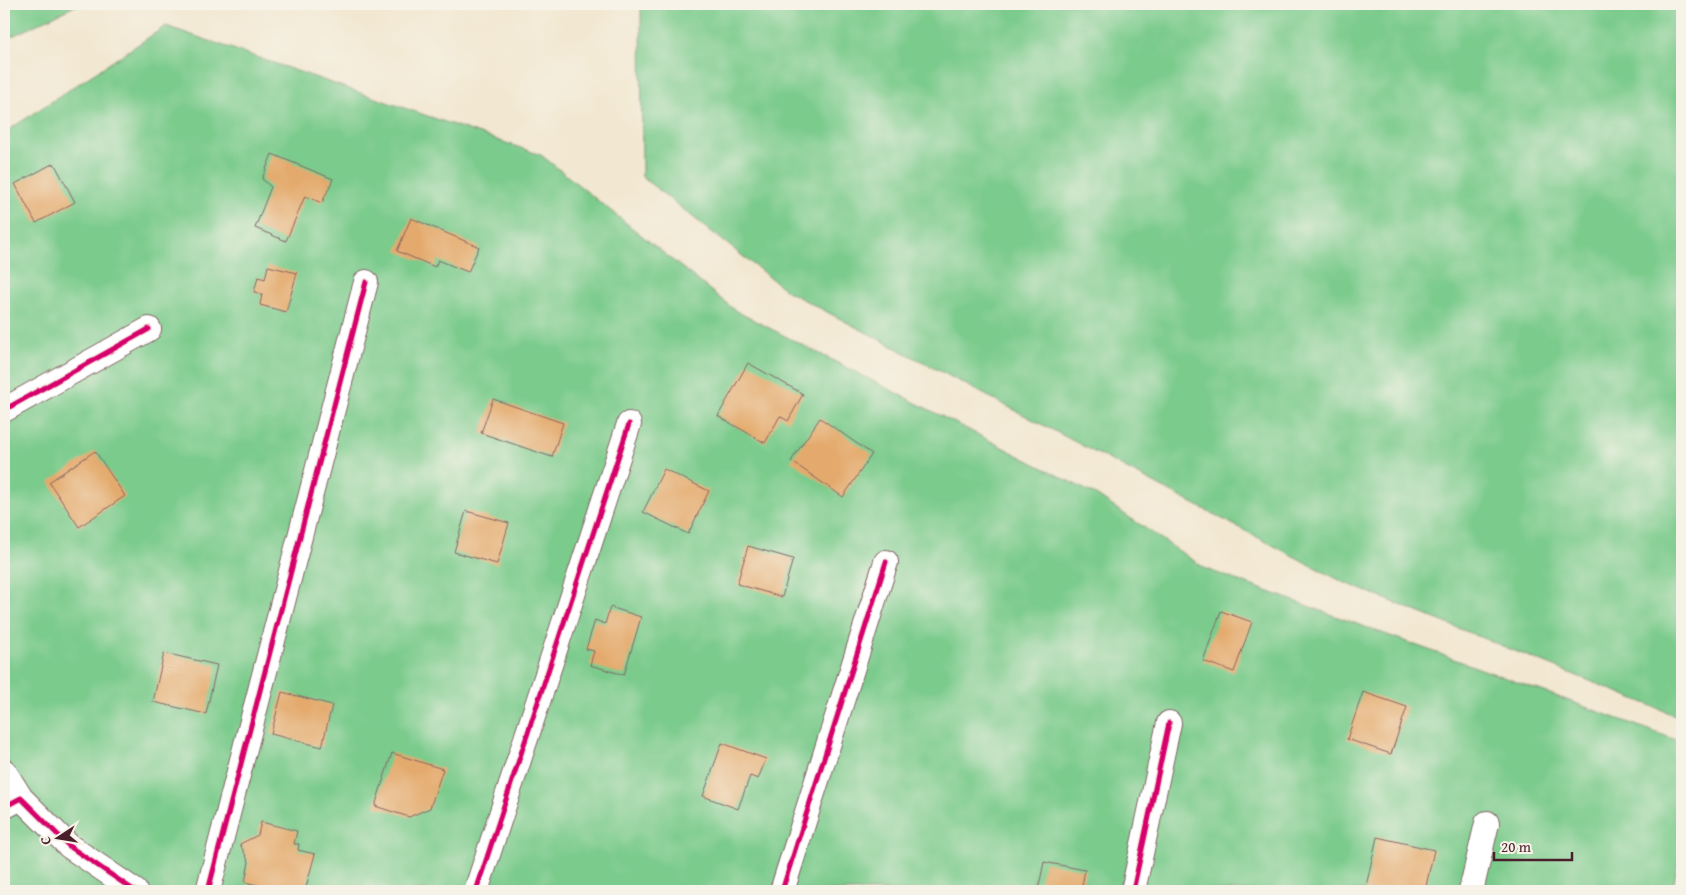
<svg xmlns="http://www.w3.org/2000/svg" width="1686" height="895" viewBox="0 0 1686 895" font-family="'Gentium Book Plus',serif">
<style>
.green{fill:#7acb8c;stroke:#62755c}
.building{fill:#e4aa6d}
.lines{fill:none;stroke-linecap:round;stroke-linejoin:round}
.street-casing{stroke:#856565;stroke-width:26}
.street{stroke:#fff;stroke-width:24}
.cycleway-casing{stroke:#f7f3e8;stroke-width:8}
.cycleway{stroke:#d6006c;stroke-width:5}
</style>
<rect width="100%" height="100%" fill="#f7f3e8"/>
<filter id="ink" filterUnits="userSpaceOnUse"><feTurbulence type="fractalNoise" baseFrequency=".02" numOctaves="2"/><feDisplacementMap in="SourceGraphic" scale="10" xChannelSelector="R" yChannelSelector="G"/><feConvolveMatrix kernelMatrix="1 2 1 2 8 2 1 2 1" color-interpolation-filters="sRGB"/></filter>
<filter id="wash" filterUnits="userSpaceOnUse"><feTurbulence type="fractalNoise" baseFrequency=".0096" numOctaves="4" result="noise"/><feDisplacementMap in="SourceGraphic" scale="20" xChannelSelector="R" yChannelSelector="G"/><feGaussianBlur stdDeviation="1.12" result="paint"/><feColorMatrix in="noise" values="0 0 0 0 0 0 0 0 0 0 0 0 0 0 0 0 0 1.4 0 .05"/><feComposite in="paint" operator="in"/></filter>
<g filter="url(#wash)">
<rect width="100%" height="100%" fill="#f2e7d0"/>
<!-- green -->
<path class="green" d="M4,4H79L4,40Z
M641,4H1682V718L1343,582L787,291L642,177Z
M166,26L541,155L736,311L1096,495L1206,569L1682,742V845L1672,891H4V133Z"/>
<g id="blocks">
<!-- building -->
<path class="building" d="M272,154L333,179L322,203L305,196L286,241L255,228L271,187L262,179Z
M54,163L75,202L36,223L15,184Z
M411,218L479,247L468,272L438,260L435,267L397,251Z
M268,266L297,273L286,312L260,305L262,294L254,292L258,277L265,279Z
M748,363L803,394L788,421L780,416L765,443L718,416Z
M493,399L563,423L552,457L481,433Z
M820,418L872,454L843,497L791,461Z
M95,451L125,496L79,527L49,482Z
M664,469L709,491L688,534L643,512Z
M466,511L509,523L497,564L454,552Z
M748,546L793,559L782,597L737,584Z
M610,607L641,617L624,675L590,665L594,651L586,649L595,620L605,624Z
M1221,611L1252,622L1234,672L1203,661Z
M164,653L217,665L206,714L153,702Z
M282,692L332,705L322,747L271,734Z
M1363,692L1407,707L1391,754L1347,739Z
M722,743L766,759L758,779L750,776L738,809L703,796Z
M392,753L443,769L430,808L409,817L375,806Z
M261,822L297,831L294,844H299L298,850L315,854L305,891H282L245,882L249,862L240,844L258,835Z
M1377,837L1434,850L1425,891H1365Z
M1044,862L1085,870L1081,891H1038Z"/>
</g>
</g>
<g filter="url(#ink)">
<use href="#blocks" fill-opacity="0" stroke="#856565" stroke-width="1"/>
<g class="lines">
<defs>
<path id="street" d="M4,410L149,329
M4,771L21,798
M4,807L21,798L69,846L135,891
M208,891L366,282
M476,891L629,424
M782,891L886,562
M1133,891L1169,723
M1471,891L1487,823"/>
</defs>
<!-- street casing -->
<use href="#street" class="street-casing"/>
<!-- street -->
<use href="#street" class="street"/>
<defs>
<path id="cycleway" d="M4,410L149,329
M4,807L21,798L69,846L135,891
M208,891L366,282
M476,891L629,424
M782,891L886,562
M1133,891L1169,723"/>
</defs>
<!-- cycleway casing -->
<use href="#cycleway" class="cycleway-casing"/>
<!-- cycleway -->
<use href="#cycleway" class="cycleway"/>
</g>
</g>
<!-- margin -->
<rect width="1686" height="895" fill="none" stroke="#f7f3e8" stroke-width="20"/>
<!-- north arrow -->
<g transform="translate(58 838) rotate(258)" stroke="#f7f3e8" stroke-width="4" paint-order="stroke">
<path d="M0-4L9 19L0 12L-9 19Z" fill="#4a1f2b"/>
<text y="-8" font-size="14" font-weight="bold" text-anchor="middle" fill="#4a1f2b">С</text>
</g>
<!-- scale -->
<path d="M1494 852v8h78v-8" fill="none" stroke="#4a1f2b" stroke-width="2.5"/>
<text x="1501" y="852" font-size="15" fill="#4a1f2b" stroke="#f7f3e8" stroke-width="4" paint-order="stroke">20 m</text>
</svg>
